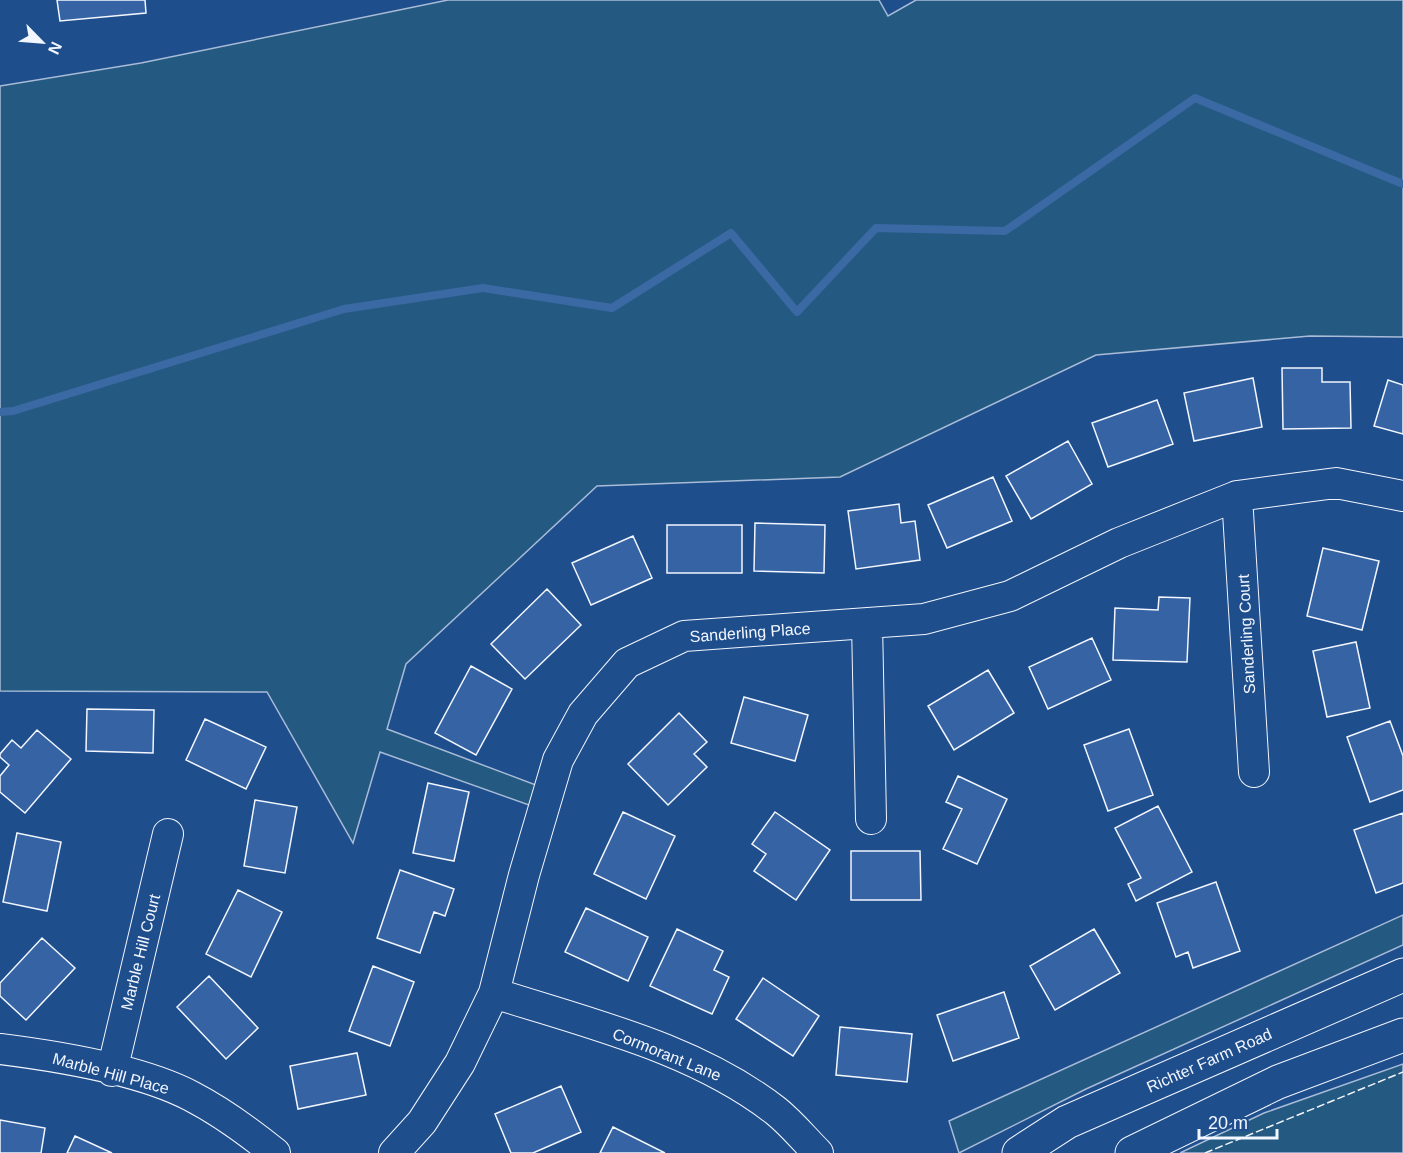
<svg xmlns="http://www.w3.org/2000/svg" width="1403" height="1153" viewBox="0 0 1403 1153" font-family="Arial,sans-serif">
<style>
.green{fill:#245a82;stroke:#a8bbd7;stroke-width:1.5}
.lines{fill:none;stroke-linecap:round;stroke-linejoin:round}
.stream{stroke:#3b69a3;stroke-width:8}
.building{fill:#3563a3;stroke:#f2f6ff;stroke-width:1.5}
.minor-casing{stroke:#f2f6ff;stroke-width:32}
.major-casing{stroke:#f2f6ff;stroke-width:35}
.minor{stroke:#1f4e8c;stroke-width:30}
.major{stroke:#1f4e8c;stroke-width:33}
.fence{stroke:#f2f6ff;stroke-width:1.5;stroke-dasharray:8 3;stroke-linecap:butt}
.labels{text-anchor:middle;stroke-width:4.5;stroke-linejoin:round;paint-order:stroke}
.street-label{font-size:16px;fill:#f2f6ff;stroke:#1f4e8c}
</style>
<rect width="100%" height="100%" fill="#1f4e8c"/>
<!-- green -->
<path class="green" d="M448,0H879L888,16L916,0H1403V337L1310,336L1096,355L840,477L597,486L406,664L387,729L549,790L543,810L380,752L353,843L267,692L0,691V86L141,63Z
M1403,915V945L1086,1089L959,1153L949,1121Z
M1403,1064V1153H1180L1264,1113Z"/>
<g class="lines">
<!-- stream -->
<path class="stream" d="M0,412L13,411L344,309L483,288L612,308L731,233L797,312L876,228L1005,231L1195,98L1403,184"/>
</g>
<!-- building -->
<path class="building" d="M57,0H145L146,13L60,21Z
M1282,368H1322V382H1350L1351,428L1283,429Z
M1253,378L1262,427L1194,441L1184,393Z
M1388,380L1403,385V434L1374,426Z
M1157,400L1173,444L1108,467L1092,423Z
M1068,441L1092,484L1031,519L1006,476Z
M993,477L1012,521L947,548L928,505Z
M899,504L901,523L915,521L920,560L856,569L848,511Z
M755,523L825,525L824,573L754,571Z
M667,525H742V573H667Z
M633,536L652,578L591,605L572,563Z
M1323,548L1379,561L1362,630L1307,616Z
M547,589L581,625L525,679L491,644Z
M1159,597L1190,598L1187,662L1113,660L1115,608L1158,610Z
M1092,638L1111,680L1048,709L1029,667Z
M1356,642L1370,708L1327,717L1313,651Z
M471,666L512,689L476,755L435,733Z
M988,670L1014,713L954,750L928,706Z
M744,697L808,715L795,761L731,743Z
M87,709L154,710L153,753L86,751Z
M679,713L707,742L694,754L707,767L668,805L628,764Z
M205,719L266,747L246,789L186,760Z
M1390,721L1403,756V790L1370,802L1347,737Z
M1129,729L1153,795L1108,811L1084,745Z
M37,730L71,759L25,813L0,792V776L9,765L0,757V754L12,740L21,748Z
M958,776L1007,799L977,864L943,849L962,809L946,802Z
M428,783L469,792L454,861L413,853Z
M255,800L297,807L285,873L244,866Z
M1158,806L1192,872L1136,901L1128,884L1141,878L1115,828Z
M623,812L675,836L646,899L594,874Z
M775,812L830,850L796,900L754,871L766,854L752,844Z
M1403,813V883L1376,893L1354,830Z
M17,833L61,842L47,911L3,902Z
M851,851H920L921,900H851Z
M400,870L454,889L445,916L434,912L420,953L377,938Z
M1216,882L1240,951L1193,968L1188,952L1176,957L1157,903Z
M238,890L282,912L251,977L206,954Z
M586,908L648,937L628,981L565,952Z
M677,929L723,951L714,970L729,977L712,1014L650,986Z
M1094,929L1120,973L1055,1010L1030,966Z
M42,938L75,968L26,1020L0,996V983Z
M373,966L414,982L390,1046L349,1031Z
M209,976L258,1028L226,1059L177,1007Z
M763,978L819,1016L793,1056L736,1019Z
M1004,992L1019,1038L953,1061L937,1015Z
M840,1027L912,1034L907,1082L836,1075Z
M357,1053L366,1095L298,1109L290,1066Z
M561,1086L581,1132L533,1153H511L495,1114Z
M0,1120L45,1128L41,1153H0Z
M613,1127L665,1153H600Z
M75,1136L112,1153H67Z"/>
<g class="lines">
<defs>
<path id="minor" d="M1237,496L1254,772
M867,623L871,819
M494,993C590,1024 695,1048 776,1111C791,1123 804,1139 818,1153
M0,1049C56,1056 141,1070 191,1096C222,1112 249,1132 275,1153
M112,1071L168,834
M394,1153L422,1122L460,1063L494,993L524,875L558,760L583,714L627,663L684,636L924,619L1010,596L1119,543L1237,496L1336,483L1403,496"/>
<path id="major" d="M1019,1153L1067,1122L1403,975
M1132,1153L1278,1082L1403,1035"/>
</defs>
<!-- minor casing -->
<use href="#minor" class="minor-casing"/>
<!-- major casing -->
<use href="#major" class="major-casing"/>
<!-- minor -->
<use href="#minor" class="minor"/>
<!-- major -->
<use href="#major" class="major"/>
<!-- fence -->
<path class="fence" d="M1205,1153L1403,1072"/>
</g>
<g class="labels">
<!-- street labels -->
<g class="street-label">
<text transform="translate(750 632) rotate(-4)" y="6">Sanderling Place</text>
<text transform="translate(1246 634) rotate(-93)" y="6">Sanderling Court</text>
<text transform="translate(140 952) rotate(-76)" y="6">Marble Hill Court</text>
<text transform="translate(667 1054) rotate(22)" y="6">Cormorant Lane</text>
<text transform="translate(1209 1060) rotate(-24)" y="6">Richter Farm Road</text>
<text transform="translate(111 1073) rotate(15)" y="6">Marble Hill Place</text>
</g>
</g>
<!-- north arrow -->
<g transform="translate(42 42) rotate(115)" stroke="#1f4e8c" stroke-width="4.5" paint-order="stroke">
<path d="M0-4.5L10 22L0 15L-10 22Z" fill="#f2f6ff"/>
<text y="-9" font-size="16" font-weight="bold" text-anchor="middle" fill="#f2f6ff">N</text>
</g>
<!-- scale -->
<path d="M1199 1129v9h78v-9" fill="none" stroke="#f2f6ff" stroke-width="3"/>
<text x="1208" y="1129" font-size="18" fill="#f2f6ff" stroke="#1f4e8c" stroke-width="4.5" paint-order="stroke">20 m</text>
</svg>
